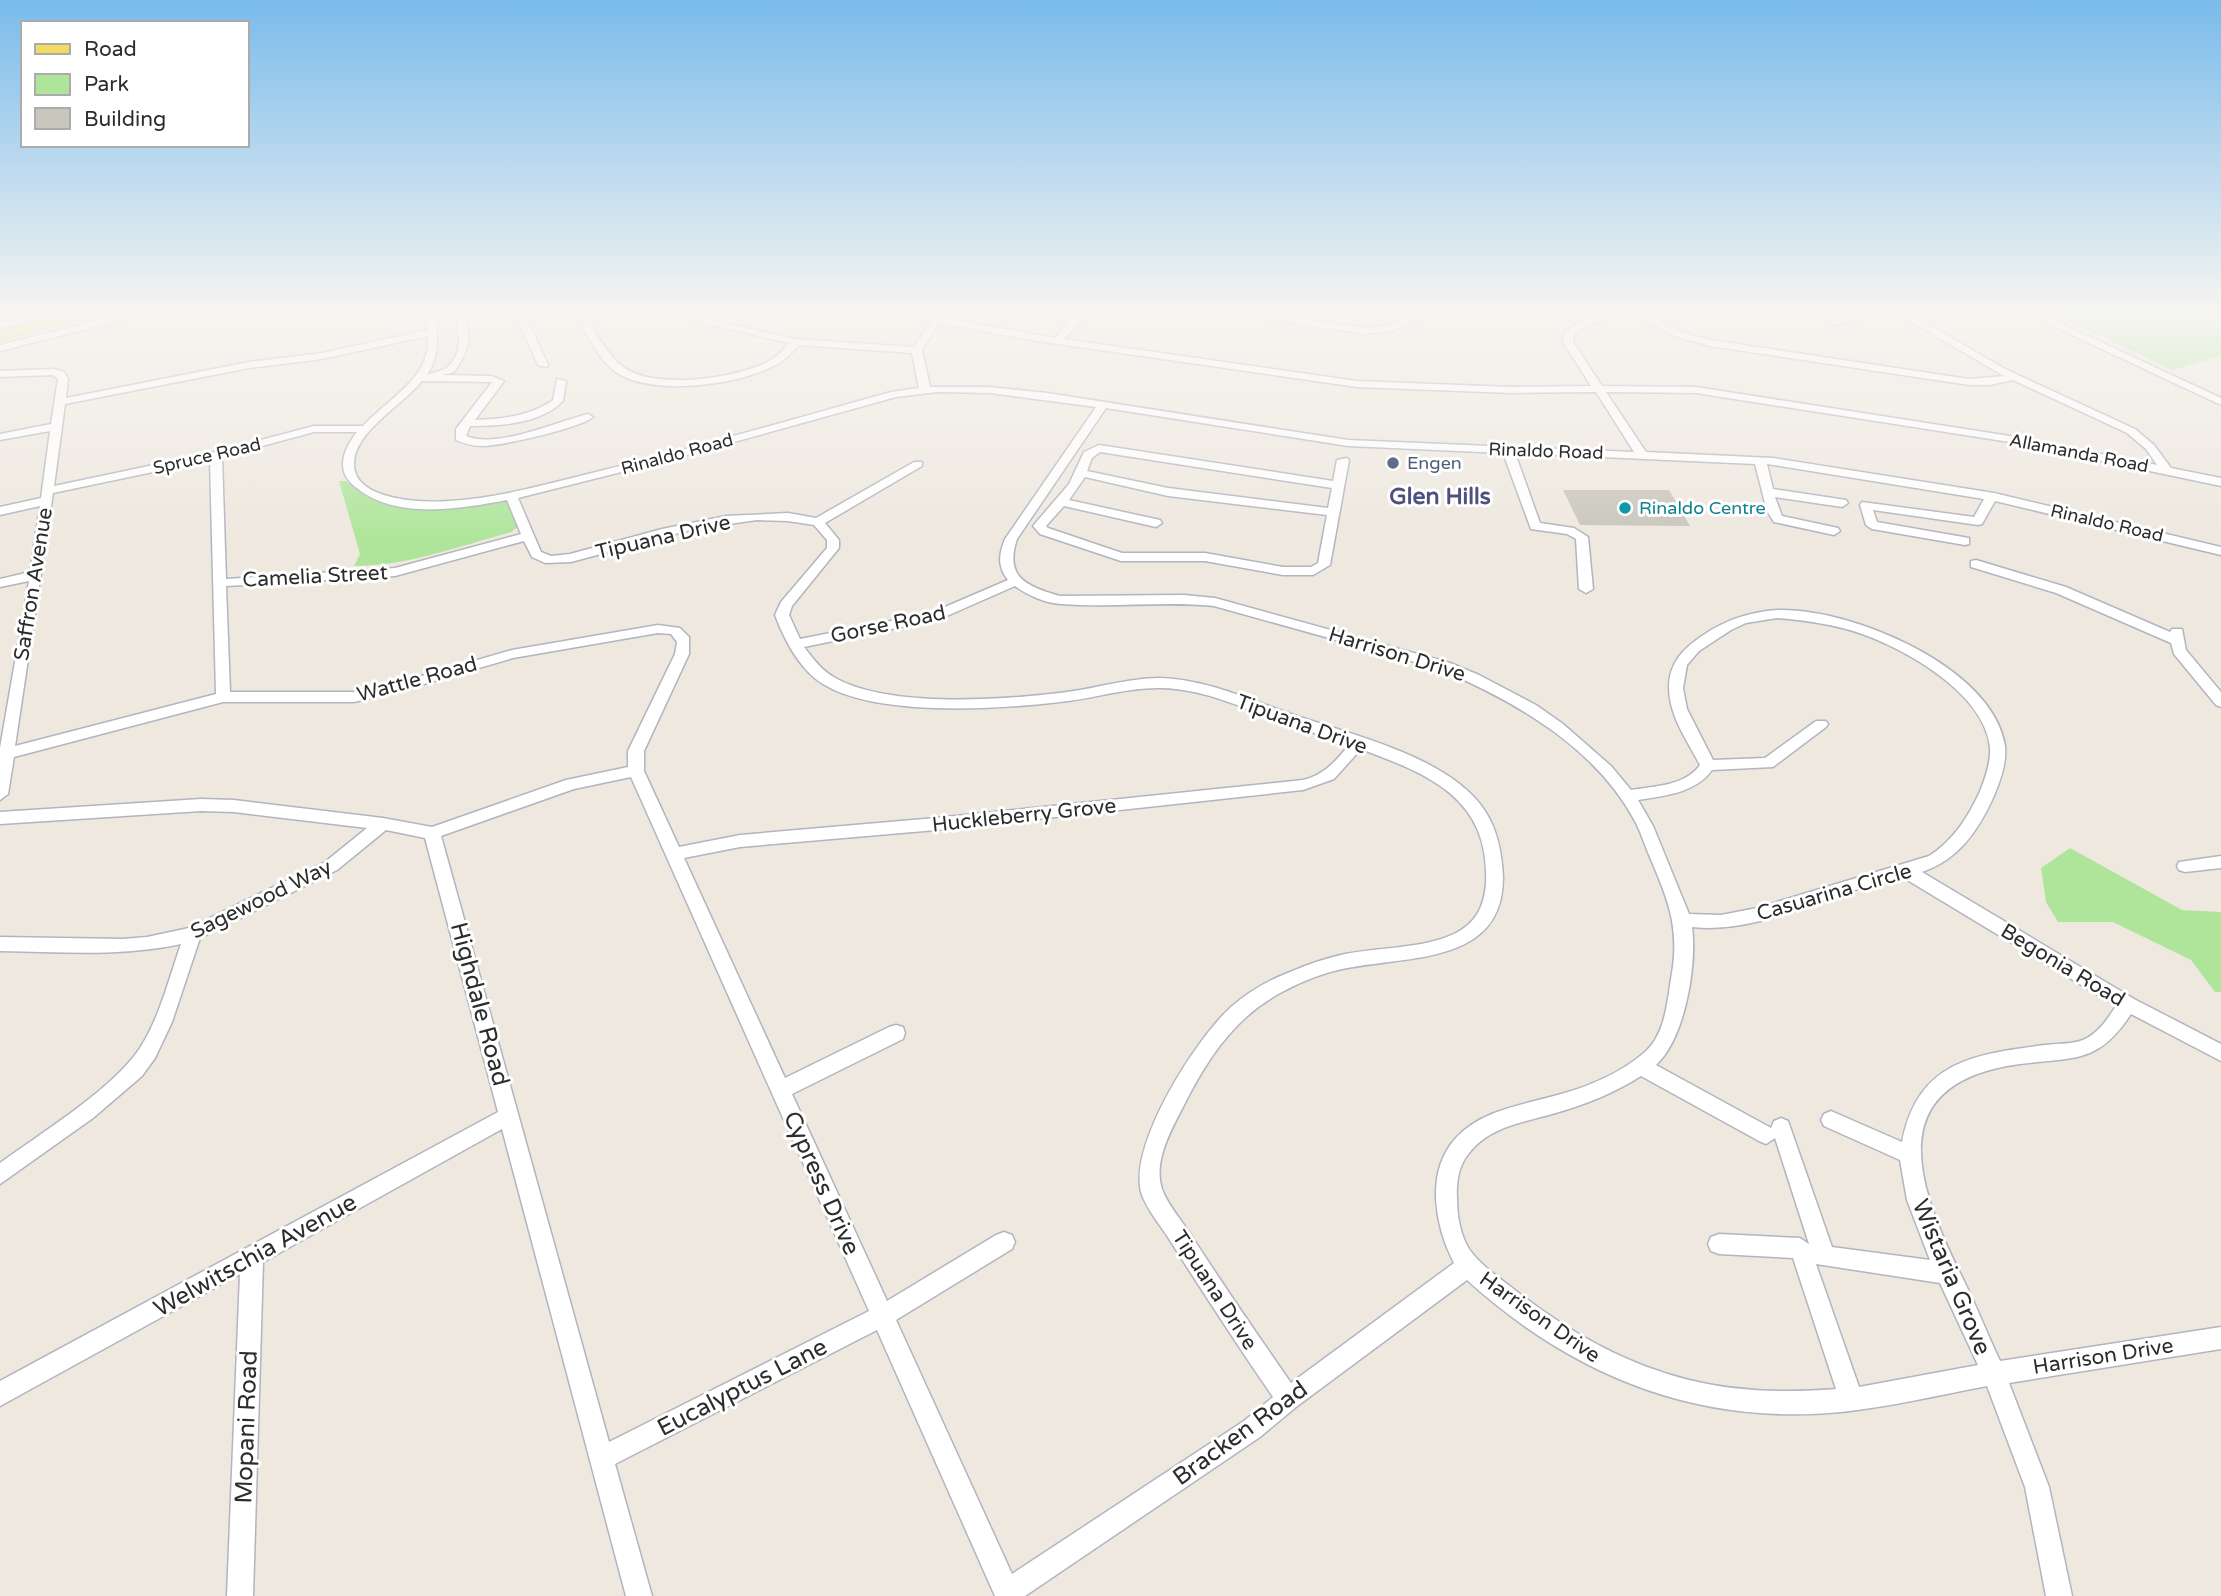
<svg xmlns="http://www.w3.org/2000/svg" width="2221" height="1596" viewBox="0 0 2221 1596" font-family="'Varela Round',sans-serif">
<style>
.green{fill:#afe59b}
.building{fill:#c9c6bd}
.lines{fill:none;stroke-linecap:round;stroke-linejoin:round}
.minor-casing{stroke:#b2b4c0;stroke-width:3}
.major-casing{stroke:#c8c8c8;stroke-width:4}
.minor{fill:#fff;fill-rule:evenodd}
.major{fill:#f2db5f;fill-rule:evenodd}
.service-dot{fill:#5c6f8a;stroke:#fff;stroke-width:2.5}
.culture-dot{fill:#0f9aa8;stroke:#fff;stroke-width:2.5}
.labels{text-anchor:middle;stroke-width:6;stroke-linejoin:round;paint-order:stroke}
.far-street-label{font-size:18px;fill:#2c2c2c;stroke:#fff}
.far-service-label{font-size:18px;fill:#4e5e75;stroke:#fff;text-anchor:start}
.far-culture-label{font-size:18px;fill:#0d838f;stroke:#fff;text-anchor:start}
.street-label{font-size:21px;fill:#2c2c2c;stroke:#fff}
.far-district-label{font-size:23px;font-weight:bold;fill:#4c517e;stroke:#fff}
.near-street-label{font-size:24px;fill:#2c2c2c;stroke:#fff}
</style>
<rect width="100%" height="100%" fill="#eee8df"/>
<!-- green -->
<path class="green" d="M2055,314H2221V356L2172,370Z
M339,481H346C372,502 426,508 460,505C476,504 493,499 508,495L519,526L511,532C460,546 408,566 354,566L360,554Z
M2070,848L2182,910L2221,912V992H2215L2191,960L2113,922H2058L2046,902L2041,868Z"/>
<!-- building -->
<path class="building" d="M1563,490H1669L1690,526L1580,525Z"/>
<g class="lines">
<defs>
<path id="minor" d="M34,314H52L0,329V323Z
M425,314H435C438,338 440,354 427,375C431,373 441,371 446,368C463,356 460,330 455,314H465C472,338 468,353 454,372L442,375L491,376L504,381L475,420C503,419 530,416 553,400L557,379L566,381L563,401C540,424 501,426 470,426L466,436C497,449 556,422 588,414L593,417C577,429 505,445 483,446C473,446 465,444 456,440V429L492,382L422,381C403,405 353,432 354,465C355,501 424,503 449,501C501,498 550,483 600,471C698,447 794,419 891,392L919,388L912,353L799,345C791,353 784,362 774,366C737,385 652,397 616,372C598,359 587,333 575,314H585C596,332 606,354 623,367C654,390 736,379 769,361C777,357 783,350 789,343L666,314H686L796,339L914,347L937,314H947L944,318L1055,338L1076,314H1087L1064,339L1357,381L1511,387L1591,386L1563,342L1564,333C1580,319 1602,314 1624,314L1587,326L1574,334L1573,342L1602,386L1696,387L2016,437L2157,465L2146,449L2127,433L2013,380L1990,385H1969L1710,346L1674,336L1634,314H1647L1680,332L1711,340L1969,379L2004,376L1898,314H1911L2005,369L2135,429L2154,445L2171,468L2221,478V486L2016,443L1696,393L1606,392L1646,452L1773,458L1994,493L2221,547V555L1995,501L1982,524L1978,525L1873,510L1877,522L1969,538V544L1965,545L1872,529L1866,525L1860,505L1862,502L1974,517L1984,499L1767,464L1773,489L1846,500L1848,503L1842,507L1775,497L1782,516L1838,528L1840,531L1834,535L1774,522L1767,511L1755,464L1515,453L1540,523L1574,528L1588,537L1593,589L1586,593L1579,589L1576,539L1567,534L1531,529L1503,453L1348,446L1106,408L1017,539C1004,578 1027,586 1060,596L1184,595L1215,598L1450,663L1479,675L1536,705L1563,724L1611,766L1631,790C1655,786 1685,786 1700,765C1687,740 1669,716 1669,687C1669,663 1684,648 1702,636C1725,620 1749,612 1777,610C1848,607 1993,666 2005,746C2007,763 2000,782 1993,798C1978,831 1958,860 1922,872L2134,999L2221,1044V1061L2131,1014C2098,1064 2075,1057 2020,1064C1884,1082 1914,1179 1958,1269C1973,1298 1986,1331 2000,1361L2221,1327V1349L2009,1383L2049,1487L2072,1596H2046L2025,1487L1987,1386C1939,1395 1890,1407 1841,1412C1697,1426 1573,1376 1467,1280L1296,1407L1260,1437L1025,1596H995L877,1330L615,1464L652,1596H626L502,1129L263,1262L253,1596H227L240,1274L0,1406V1381L498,1112L425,838L386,830L337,870L200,938L172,1022L155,1058L142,1076L93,1118L0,1184V1163C41,1133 113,1089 140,1048C160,1017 169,978 181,944C121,957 61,952 0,951V937L122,939L147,937L189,928L325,862L367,828L234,812L201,811L0,824V812L201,799L234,800L383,818L432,827L566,780L628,767V751L675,654L677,642L671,634L658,633L513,658L393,693L354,702H223L14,757L8,794L0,800V748L29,581L0,587V579L30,572L40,506L0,515V507L41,498L50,431L0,440V434L51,424L58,379L53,375L0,377V371L54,369L64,372L68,379L66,398L249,362L322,353L427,330ZM939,323L1037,341L1357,387L1511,393L1596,392L1634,452L1348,440L1047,393L990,387H930L922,350ZM428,336C431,379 388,398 363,426H314L215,452L54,486L65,404L249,368L322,359ZM938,392L990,393L1096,407L1005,539C999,554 997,566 1008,580L931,613L800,639L789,615L792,606L839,548V540L825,523L922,466V462H914L816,518L788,513L726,516L662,529L570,554L551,556L541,552L518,498L673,459L896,397ZM314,432H357C344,449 335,469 353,485C394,521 458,509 507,500L521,534L395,568L226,579L222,457ZM210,460L216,694L15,746L53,493ZM757,520L788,521L814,525L827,540V548L781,602L775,615C784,639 800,670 823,684C878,718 1005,709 1068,701C1099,697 1130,687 1162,688C1200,689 1234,704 1269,717C1295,727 1322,735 1349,745C1336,761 1324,775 1303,780L936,818L740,835L679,847L644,771V751L689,654V637L680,628L658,625L512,650L387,686L354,692H230L226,586L395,576L524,541L532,557L545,563L571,562L694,529ZM1015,586C1027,595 1045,603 1061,604C1112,608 1163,601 1214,606L1440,669C1516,702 1596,747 1636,823C1642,835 1646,849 1652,862C1670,904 1680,932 1671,979C1667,1004 1665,1034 1645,1052C1622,1072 1590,1086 1561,1094C1524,1105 1482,1109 1455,1139C1425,1173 1435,1226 1454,1263L1291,1383C1257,1334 1223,1285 1191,1235C1182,1221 1167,1204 1162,1189C1153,1162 1171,1130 1183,1107C1206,1061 1234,1017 1282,992C1302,981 1325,972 1347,968C1409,956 1503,964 1503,878C1502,854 1498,831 1485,811C1450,757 1352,735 1294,715C1250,700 1206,679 1159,678C1128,678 1098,688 1067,692C1005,700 892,708 837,679C823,672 813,659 804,647L940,619ZM1777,618C1801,620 1823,623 1846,629C1895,642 1984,690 1990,747C1991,761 1986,776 1981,789C1969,816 1954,840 1929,856L1757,908L1721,915L1689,914L1653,826L1638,800C1664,796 1696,793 1712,770L1773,767L1826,727L1828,724L1826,721H1816L1765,758L1713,760L1687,709L1683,688L1687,665L1699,651L1731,630L1746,623ZM1361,749C1430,775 1490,798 1486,884C1484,907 1476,923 1454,934C1421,949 1381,947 1345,954C1327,958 1308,964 1290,972C1269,980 1248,992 1231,1007C1196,1039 1129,1143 1141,1192C1146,1209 1162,1227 1171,1242C1204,1294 1238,1346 1273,1397L1244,1421L1012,1574L896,1320L1012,1249L1015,1242L1012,1235L1004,1232L996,1235L887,1301L792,1094L903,1039L905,1033L903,1027L896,1025L889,1027L785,1078L684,858L740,847L936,830L1303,790L1334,779ZM631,777L869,1311L609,1442L441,836L574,789ZM1904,878L2116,1006C2108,1018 2100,1031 2087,1038C2075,1045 2058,1043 2045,1045C1974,1054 1918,1061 1902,1142L1831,1111L1824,1114L1821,1120L1824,1126L1900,1160L1907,1200L1930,1260L1832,1247L1788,1121L1781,1118L1774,1121L1771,1128L1656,1065C1685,1038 1697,966 1692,927C1747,933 1800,908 1851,891C1869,886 1887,882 1904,878ZM1641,1076L1759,1141L1766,1144L1775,1138L1809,1244L1800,1238L1719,1234L1711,1237L1708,1244L1711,1251L1719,1254L1793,1258L1836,1389C1787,1393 1737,1392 1689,1380C1624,1364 1569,1332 1516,1291C1500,1278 1481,1266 1469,1249C1460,1234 1457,1215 1457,1198C1456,1182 1459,1165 1469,1153C1491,1125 1527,1122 1559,1112C1587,1104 1616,1092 1641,1076ZM1816,1264L1940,1283L1978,1365L1859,1387Z
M515,314H525L548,365L547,367L538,365Z
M1231,314H1261L1366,328L1388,326L1418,314H1432L1393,331L1366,334Z
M1858,314H1880L1835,325L1830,322Z
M2027,314H2041L2221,398V405Z
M119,315L122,316V320L0,351V345Z
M1099,445L1333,481L1337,460L1347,458L1349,460L1330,565L1313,575H1283L1205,561H1121L1040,534L1033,526L1069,484L1084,452ZM1100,452L1332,488L1328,508L1168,488L1087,471L1092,458ZM1085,477L1168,496L1327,515L1318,563L1311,567H1283L1205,553H1122L1048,528L1046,526L1064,506L1156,527L1162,523L1160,520L1069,500Z
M1976,560L2066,587L2170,632L2172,629H2182L2186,650L2221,692V707L2216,705L2174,654L2171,643L2056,593L1971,567V561Z
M2221,856V868L2185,872L2179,870L2177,866L2179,862Z"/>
<path id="major" d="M72,314H94L0,340V332Z"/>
</defs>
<!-- minor casing -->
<use href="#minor" class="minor-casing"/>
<!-- major casing -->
<use href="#major" class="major-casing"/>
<!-- minor -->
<use href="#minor" class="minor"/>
<!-- major -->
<use href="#major" class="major"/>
</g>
<!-- sky -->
<linearGradient id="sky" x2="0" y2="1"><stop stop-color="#79bbeb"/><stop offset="0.58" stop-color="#f7f5f1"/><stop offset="1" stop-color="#f7f5f1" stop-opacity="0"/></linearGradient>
<rect width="2221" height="538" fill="url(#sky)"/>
<!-- markers -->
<circle class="service-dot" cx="1393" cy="463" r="7"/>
<circle class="culture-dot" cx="1625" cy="508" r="7"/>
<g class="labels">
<!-- far-street labels -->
<g class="far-street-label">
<text transform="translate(1546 451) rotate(2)" y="6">Rinaldo Road</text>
<text transform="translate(2079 453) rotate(11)" y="6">Allamanda Road</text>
<text transform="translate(677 454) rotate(-15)" y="6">Rinaldo Road</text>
<text transform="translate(207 456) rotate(-13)" y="6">Spruce Road</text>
<text transform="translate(2107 523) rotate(13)" y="6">Rinaldo Road</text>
</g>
<!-- far-service labels -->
<g class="far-service-label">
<text x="1407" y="469">Engen</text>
</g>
<!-- far-culture labels -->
<g class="far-culture-label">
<text x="1639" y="514">Rinaldo Centre</text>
</g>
<!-- street labels -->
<g class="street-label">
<text transform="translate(663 537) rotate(-13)" y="7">Tipuana Drive</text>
<text transform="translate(315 576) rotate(-3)" y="7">Camelia Street</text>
<text transform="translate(33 584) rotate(-81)" y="7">Saffron Avenue</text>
<text transform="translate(888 624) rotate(-12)" y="7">Gorse Road</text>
<text transform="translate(1397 654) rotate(17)" y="7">Harrison Drive</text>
<text transform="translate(417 679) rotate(-15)" y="7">Wattle Road</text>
<text transform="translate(1302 724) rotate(20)" y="7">Tipuana Drive</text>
<text transform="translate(1024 815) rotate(-6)" y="7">Huckleberry Grove</text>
<text transform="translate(1834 892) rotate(-16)" y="7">Casuarina Circle</text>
<text transform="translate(261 899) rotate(-26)" y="7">Sagewood Way</text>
<text transform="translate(2063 965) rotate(31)" y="7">Begonia Road</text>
<text transform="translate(1215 1290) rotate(57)" y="7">Tipuana Drive</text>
<text transform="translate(1540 1317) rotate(35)" y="7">Harrison Drive</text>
<text transform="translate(2103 1356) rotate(-9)" y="7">Harrison Drive</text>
</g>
<!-- far-district labels -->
<g class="far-district-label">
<text x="1440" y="504">Glen Hills</text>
</g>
<!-- near-street labels -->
<g class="near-street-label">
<text transform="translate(480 1004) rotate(75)" y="8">Highdale Road</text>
<text transform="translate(822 1183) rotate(66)" y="8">Cypress Drive</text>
<text transform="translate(255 1255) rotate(-29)" y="8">Welwitschia Avenue</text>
<text transform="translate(1952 1277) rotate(67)" y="8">Wistaria Grove</text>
<text transform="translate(742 1387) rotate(-27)" y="8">Eucalyptus Lane</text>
<text transform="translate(246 1427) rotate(-88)" y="8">Mopani Road</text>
<text transform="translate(1240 1433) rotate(-36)" y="8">Bracken Road</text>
</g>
</g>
<!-- legend -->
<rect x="21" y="21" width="228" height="126" fill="#ffffff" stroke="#ababab" stroke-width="2"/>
<rect x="35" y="44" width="35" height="10" fill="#f2db5f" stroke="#ababab" stroke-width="2"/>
<text x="84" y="56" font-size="21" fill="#2c2c2c">Road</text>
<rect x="35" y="74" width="35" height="21" fill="#afe59b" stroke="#ababab" stroke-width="2"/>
<text x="84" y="91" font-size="21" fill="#2c2c2c">Park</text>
<rect x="35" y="108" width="35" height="21" fill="#c9c6bd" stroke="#ababab" stroke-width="2"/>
<text x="84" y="126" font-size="21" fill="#2c2c2c">Building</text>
</svg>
